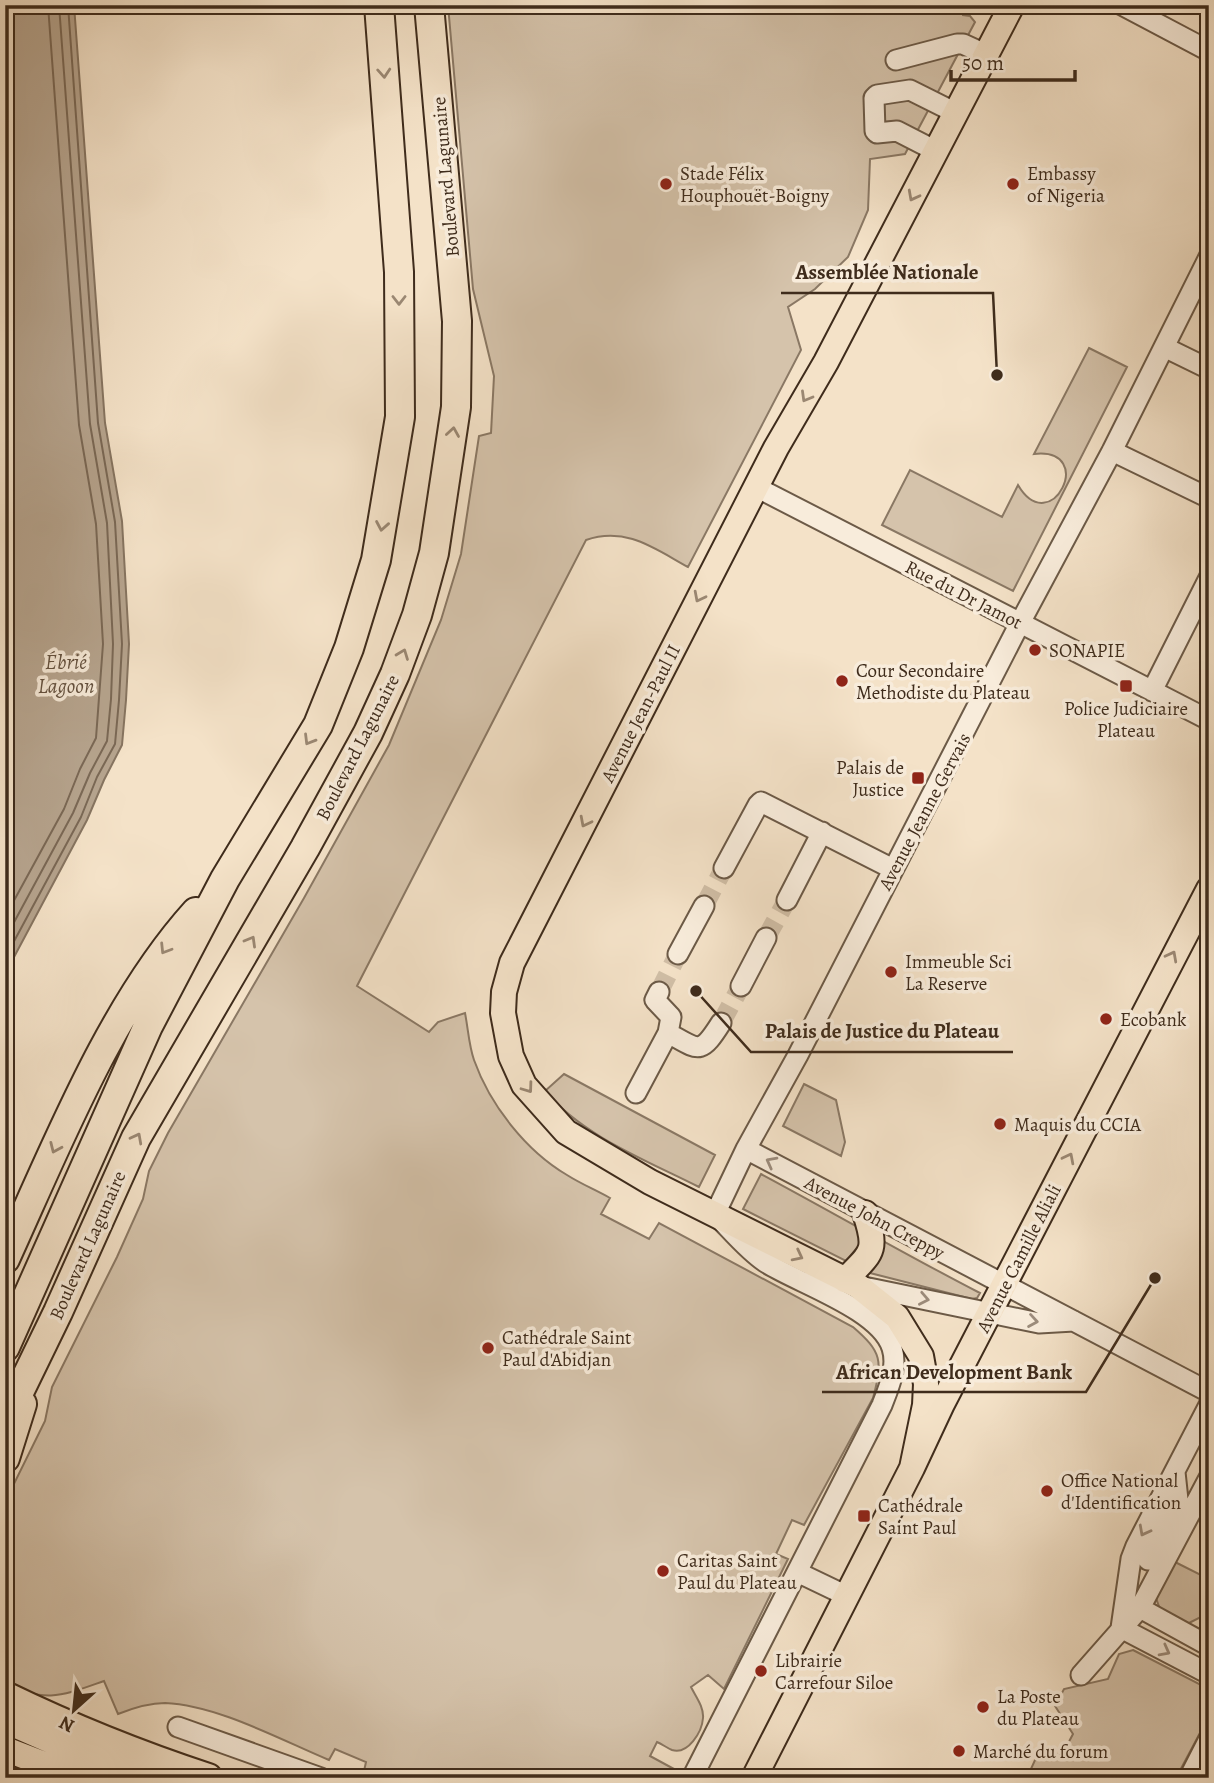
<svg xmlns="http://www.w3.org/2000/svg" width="1214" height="1783" viewBox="0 0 1214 1783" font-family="Alegreya,serif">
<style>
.green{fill:#d5c3ab;stroke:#8a7864;stroke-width:2}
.water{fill:#b6a48e;stroke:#867460;stroke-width:2}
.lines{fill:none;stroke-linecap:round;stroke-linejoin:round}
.shore{stroke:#7a6855;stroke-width:2}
.minor-tunnel{stroke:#d0bea6;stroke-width:19;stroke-dasharray:19 10;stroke-linecap:butt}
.minor-casing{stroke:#6c5a47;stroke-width:23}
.major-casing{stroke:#3f2c1c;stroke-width:28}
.highway-casing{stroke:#3f2c1c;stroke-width:32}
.minor{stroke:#f8ecdb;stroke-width:19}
.major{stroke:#f4e2c8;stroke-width:24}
.highway{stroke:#f4e2c8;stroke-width:28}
.oneway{stroke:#9a8772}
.oneway2{stroke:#9c8c7c}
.poi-dot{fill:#8f2418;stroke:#f8ecdb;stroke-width:2.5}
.labels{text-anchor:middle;stroke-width:7;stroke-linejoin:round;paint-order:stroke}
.poi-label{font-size:19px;fill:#3f2c1c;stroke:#f8ecdb;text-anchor:start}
.street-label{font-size:19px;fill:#3f2c1c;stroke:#f8ecdb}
.water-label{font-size:21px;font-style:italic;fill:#63503e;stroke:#f8ecdb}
.leader{fill:none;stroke:#3f2c1c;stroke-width:2.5}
.callout-dot{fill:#3f2c1c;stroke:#f8ecdb;stroke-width:2.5}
.callout-label{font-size:21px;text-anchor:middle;font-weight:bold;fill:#3f2c1c;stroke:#f8ecdb;stroke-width:7;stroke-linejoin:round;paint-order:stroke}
</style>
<rect width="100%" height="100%" fill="#f4e2c8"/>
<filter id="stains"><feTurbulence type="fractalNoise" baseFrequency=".00286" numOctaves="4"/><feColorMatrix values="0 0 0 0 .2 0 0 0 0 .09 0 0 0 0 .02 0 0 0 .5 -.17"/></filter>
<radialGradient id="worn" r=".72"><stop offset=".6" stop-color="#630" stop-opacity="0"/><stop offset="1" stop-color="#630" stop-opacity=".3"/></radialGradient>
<!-- green -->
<path class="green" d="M448,5H962L963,15L970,16L975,22L905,154L870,159L868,210L848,257L815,289L788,307L801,350L688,567C655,549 626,526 586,540L357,986L429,1032L438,1022L465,1013C468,1028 469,1046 474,1060C490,1105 526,1151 567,1175C581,1184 596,1190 610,1198L601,1214L649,1239L659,1223L853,1327C882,1352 883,1361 873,1398L804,1525L792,1520L776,1554L788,1559L724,1689L708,1675L691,1687C696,1697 704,1707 703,1718C702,1732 688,1755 672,1750C667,1748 662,1744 657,1742L650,1756L674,1769L669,1778H383L364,1771L366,1762L335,1749L329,1760C281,1740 217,1705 165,1703C148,1703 133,1708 118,1714L104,1681C64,1695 44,1705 5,1681V1502L45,1421L52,1387L117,1257L143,1199L149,1171L168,1133L304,898L389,745L441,620L461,554L479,436L491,433L494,376L473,289Z
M1089,348L1127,367L1013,591L882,525L910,470L1002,517L1018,485C1051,541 1098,447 1034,454Z
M564,1074L715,1155L699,1187C646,1160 584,1137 545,1091Z
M804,1084L836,1100L845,1142L841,1156L783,1126Z
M761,1174C834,1213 906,1255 980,1293L977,1298L972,1299L870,1273L743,1209Z
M1175,1562L1209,1579V1613L1185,1625L1161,1612L1156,1598Z
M1133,1650L1209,1689V1716L1176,1778H1044L1030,1771L1035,1760L1063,1753L1073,1734L1055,1706L1064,1689L1108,1679L1119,1654Z"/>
<!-- water -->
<path class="water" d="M5,5H74L105,423L122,521L129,644L126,700L122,745L104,780L87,820L5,974Z"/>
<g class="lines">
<!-- shore -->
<path class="shore" d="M5,917L64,809L80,769L96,738L103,644L96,524L79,425L48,5
M5,939L73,813L90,773L107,741L111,699L113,644L107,523L90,424L59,5
M5,958L81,817L97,777L115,744L119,700L122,644L115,522L98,423L68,5"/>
<!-- minor-tunnel -->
<path class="minor-tunnel" d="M704,906L724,868
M766,938L787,900
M659,992L678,954
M721,1023L741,986"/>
<defs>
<path id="minor" d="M1122,5L1209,51
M896,60L957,44H963L987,55
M936,151L897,131L877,133L875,131L874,98L877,95L910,90L956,113
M1164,347L1209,369
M1112,451L1209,498
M756,487L1209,720
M1152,691L1209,578
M724,868L758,805L761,802L893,869
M787,900L822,832
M678,954L704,906
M741,986L766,938
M668,1033C699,1050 700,1056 721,1023
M636,1093L668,1033L671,1017L655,1000L659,992
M746,1149L1209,1392
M859,1286L1039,1323L1074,1321
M1148,1560L1178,1500L1175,1472
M797,1572L847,1596
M1140,1608L1209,1646
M1121,1628L1131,1559L1136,1546L1209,1405
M1121,1628L1209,1674
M1081,1675L1140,1608L1209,1478
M178,1727L321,1778
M692,1778L882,1405C889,1387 898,1367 892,1348C880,1309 797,1283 765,1262C747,1250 731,1230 715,1214L746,1149L798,1055L1020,623L1112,451L1209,257
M1189,1778L1209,1739"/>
<path id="major" d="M845,1280C872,1252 878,1252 865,1213
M912,1468L925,1405L926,1384L921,1356L897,1317L858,1286L650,1182L566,1132L524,1085L511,1056L503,1013L504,992L512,963L776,448L826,362L1012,5
M5,1721L90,1758L146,1778
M5,1749L80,1778
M754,1778L912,1468L942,1404L1209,889"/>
<path id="highway" d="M5,1259C57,1145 112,1005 196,912
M5,1347L148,1026L225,879L318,725L349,648L376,560L400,417L399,272L379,5
M5,1421L58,1312L136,1138L305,848L368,733L395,674L417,615L434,553L456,407L457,321L429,5
M5,1458L22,1404
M5,1696C71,1728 138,1755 208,1778"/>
</defs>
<!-- minor casing -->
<use href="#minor" class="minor-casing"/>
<!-- major casing -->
<use href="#major" class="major-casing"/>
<!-- highway casing -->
<use href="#highway" class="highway-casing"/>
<!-- minor -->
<use href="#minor" class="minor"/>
<!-- major -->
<use href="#major" class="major"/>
<!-- highway -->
<use href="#highway" class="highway"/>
</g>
<!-- one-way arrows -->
<defs><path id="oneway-chevron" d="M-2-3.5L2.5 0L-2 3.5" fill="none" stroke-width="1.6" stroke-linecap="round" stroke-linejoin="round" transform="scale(1.75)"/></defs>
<g class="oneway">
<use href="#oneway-chevron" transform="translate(384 73) rotate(86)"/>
<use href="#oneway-chevron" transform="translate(913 196) rotate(118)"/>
<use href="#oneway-chevron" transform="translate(399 300) rotate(90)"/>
<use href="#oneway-chevron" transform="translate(806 397) rotate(120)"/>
<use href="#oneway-chevron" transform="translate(453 432) rotate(-81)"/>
<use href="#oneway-chevron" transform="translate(382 526) rotate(100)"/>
<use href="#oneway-chevron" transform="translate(699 597) rotate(117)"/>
<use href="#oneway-chevron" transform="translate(403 654) rotate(-69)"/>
<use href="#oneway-chevron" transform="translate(309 740) rotate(121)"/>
<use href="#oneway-chevron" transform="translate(585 822) rotate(117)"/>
<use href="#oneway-chevron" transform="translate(251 941) rotate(-60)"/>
<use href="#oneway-chevron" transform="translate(165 949) rotate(122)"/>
<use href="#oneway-chevron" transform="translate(1172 956) rotate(-62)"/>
<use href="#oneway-chevron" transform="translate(528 1088) rotate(54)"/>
<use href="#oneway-chevron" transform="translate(137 1138) rotate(-62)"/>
<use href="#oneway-chevron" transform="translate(55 1148) rotate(114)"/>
<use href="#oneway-chevron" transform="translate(1069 1158) rotate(-63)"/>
<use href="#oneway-chevron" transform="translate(798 1256) rotate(27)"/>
</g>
<g class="oneway2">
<use href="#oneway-chevron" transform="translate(771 1162) rotate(-152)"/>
<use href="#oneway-chevron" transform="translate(924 1299) rotate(11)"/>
<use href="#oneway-chevron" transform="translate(1033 1321) rotate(9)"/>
<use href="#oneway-chevron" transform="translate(1144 1531) rotate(118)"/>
<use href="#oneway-chevron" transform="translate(1165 1651) rotate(28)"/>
</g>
<!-- markers -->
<g class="poi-dot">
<circle cx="666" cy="184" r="7"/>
<circle cx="1013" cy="184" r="7"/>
<circle cx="1035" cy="650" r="7"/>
<circle cx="842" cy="681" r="7"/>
<rect x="1119" y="679" width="14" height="14" rx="3.5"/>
<rect x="911" y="771" width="14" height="14" rx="3.5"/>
<circle cx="891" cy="972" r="7"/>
<circle cx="1106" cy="1019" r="7"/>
<circle cx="1000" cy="1124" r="7"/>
<circle cx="488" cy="1348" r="7"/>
<circle cx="1047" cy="1491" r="7"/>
<rect x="857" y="1509" width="14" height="14" rx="3.5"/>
<circle cx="663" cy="1571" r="7"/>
<circle cx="761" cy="1671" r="7"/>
<circle cx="983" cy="1707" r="7"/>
<circle cx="959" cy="1751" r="7"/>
</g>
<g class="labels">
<!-- poi labels -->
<g class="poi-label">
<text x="680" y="180">Stade Félix<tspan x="680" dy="22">Houphouët-Boigny</tspan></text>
<text x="1027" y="180">Embassy<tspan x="1027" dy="22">of Nigeria</tspan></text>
<text x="1049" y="657">SONAPIE</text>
<text x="856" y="677">Cour Secondaire<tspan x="856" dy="22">Methodiste du Plateau</tspan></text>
<text x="1126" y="715" text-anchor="middle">Police Judiciaire<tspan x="1126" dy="22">Plateau</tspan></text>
<text x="904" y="774" text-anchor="end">Palais de<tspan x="904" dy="22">Justice</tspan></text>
<text x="905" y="968">Immeuble Sci<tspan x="905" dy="22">La Reserve</tspan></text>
<text x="1120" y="1026">Ecobank</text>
<text x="1014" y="1131">Maquis du CCIA</text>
<text x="502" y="1344">Cathédrale Saint<tspan x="502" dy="22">Paul d'Abidjan</tspan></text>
<text x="1061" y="1487">Office National<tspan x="1061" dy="22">d'Identification</tspan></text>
<text x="878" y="1512">Cathédrale<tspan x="878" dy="22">Saint Paul</tspan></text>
<text x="677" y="1567">Caritas Saint<tspan x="677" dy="22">Paul du Plateau</tspan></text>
<text x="775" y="1667">Librairie<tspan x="775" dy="22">Carrefour Siloe</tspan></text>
<text x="997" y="1703">La Poste<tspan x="997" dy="22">du Plateau</tspan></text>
<text x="973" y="1758">Marché du forum</text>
</g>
<!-- street labels -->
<g class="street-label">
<text transform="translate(445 177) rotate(-95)" y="7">Boulevard Lagunaire</text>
<text transform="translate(964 594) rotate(27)" y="7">Rue du Dr Jamot</text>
<text transform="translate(640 713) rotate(-63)" y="7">Avenue Jean-Paul II</text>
<text transform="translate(357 747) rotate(-63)" y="7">Boulevard Lagunaire</text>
<text transform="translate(924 811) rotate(-62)" y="7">Avenue Jeanne Gervais</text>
<text transform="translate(875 1217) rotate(28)" y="7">Avenue John Creppy</text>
<text transform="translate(87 1245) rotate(-66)" y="7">Boulevard Lagunaire</text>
<text transform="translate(1018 1258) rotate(-63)" y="7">Avenue Camille Aliali</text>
</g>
<!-- water labels -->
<g class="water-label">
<text x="66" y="669">Ébrié<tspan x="66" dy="24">Lagoon</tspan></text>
</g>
</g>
<!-- callouts -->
<path class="leader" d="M997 375L993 293H781M696 991L751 1052H1013M1155 1278L1086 1392H822"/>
<g class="callout-dot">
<circle cx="997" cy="375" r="7"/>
<circle cx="696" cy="991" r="7"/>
<circle cx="1155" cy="1278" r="7"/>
</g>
<g class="callout-label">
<text x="887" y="279">Assemblée Nationale</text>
<text x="882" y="1038">Palais de Justice du Plateau</text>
<text x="954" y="1379">African Development Bank</text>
</g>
<!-- margin -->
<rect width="1214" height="1783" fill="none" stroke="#f4e2c8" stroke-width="28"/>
<rect x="7" y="7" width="1200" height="1769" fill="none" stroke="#3f2c1c" stroke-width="3.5"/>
<rect x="14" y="14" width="1186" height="1755" fill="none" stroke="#3f2c1c" stroke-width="2"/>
<!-- north arrow -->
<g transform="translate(74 1710) rotate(207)" stroke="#f8ecdb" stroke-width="5" paint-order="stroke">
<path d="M0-5L12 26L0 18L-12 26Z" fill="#3f2c1c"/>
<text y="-10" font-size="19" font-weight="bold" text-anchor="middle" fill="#3f2c1c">N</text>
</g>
<!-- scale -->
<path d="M951 70v10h124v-10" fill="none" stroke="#3f2c1c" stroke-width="3.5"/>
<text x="962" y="70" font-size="21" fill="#3f2c1c" stroke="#f8ecdb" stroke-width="5" paint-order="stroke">50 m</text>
<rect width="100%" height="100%" filter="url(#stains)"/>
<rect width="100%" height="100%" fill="url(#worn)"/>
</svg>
